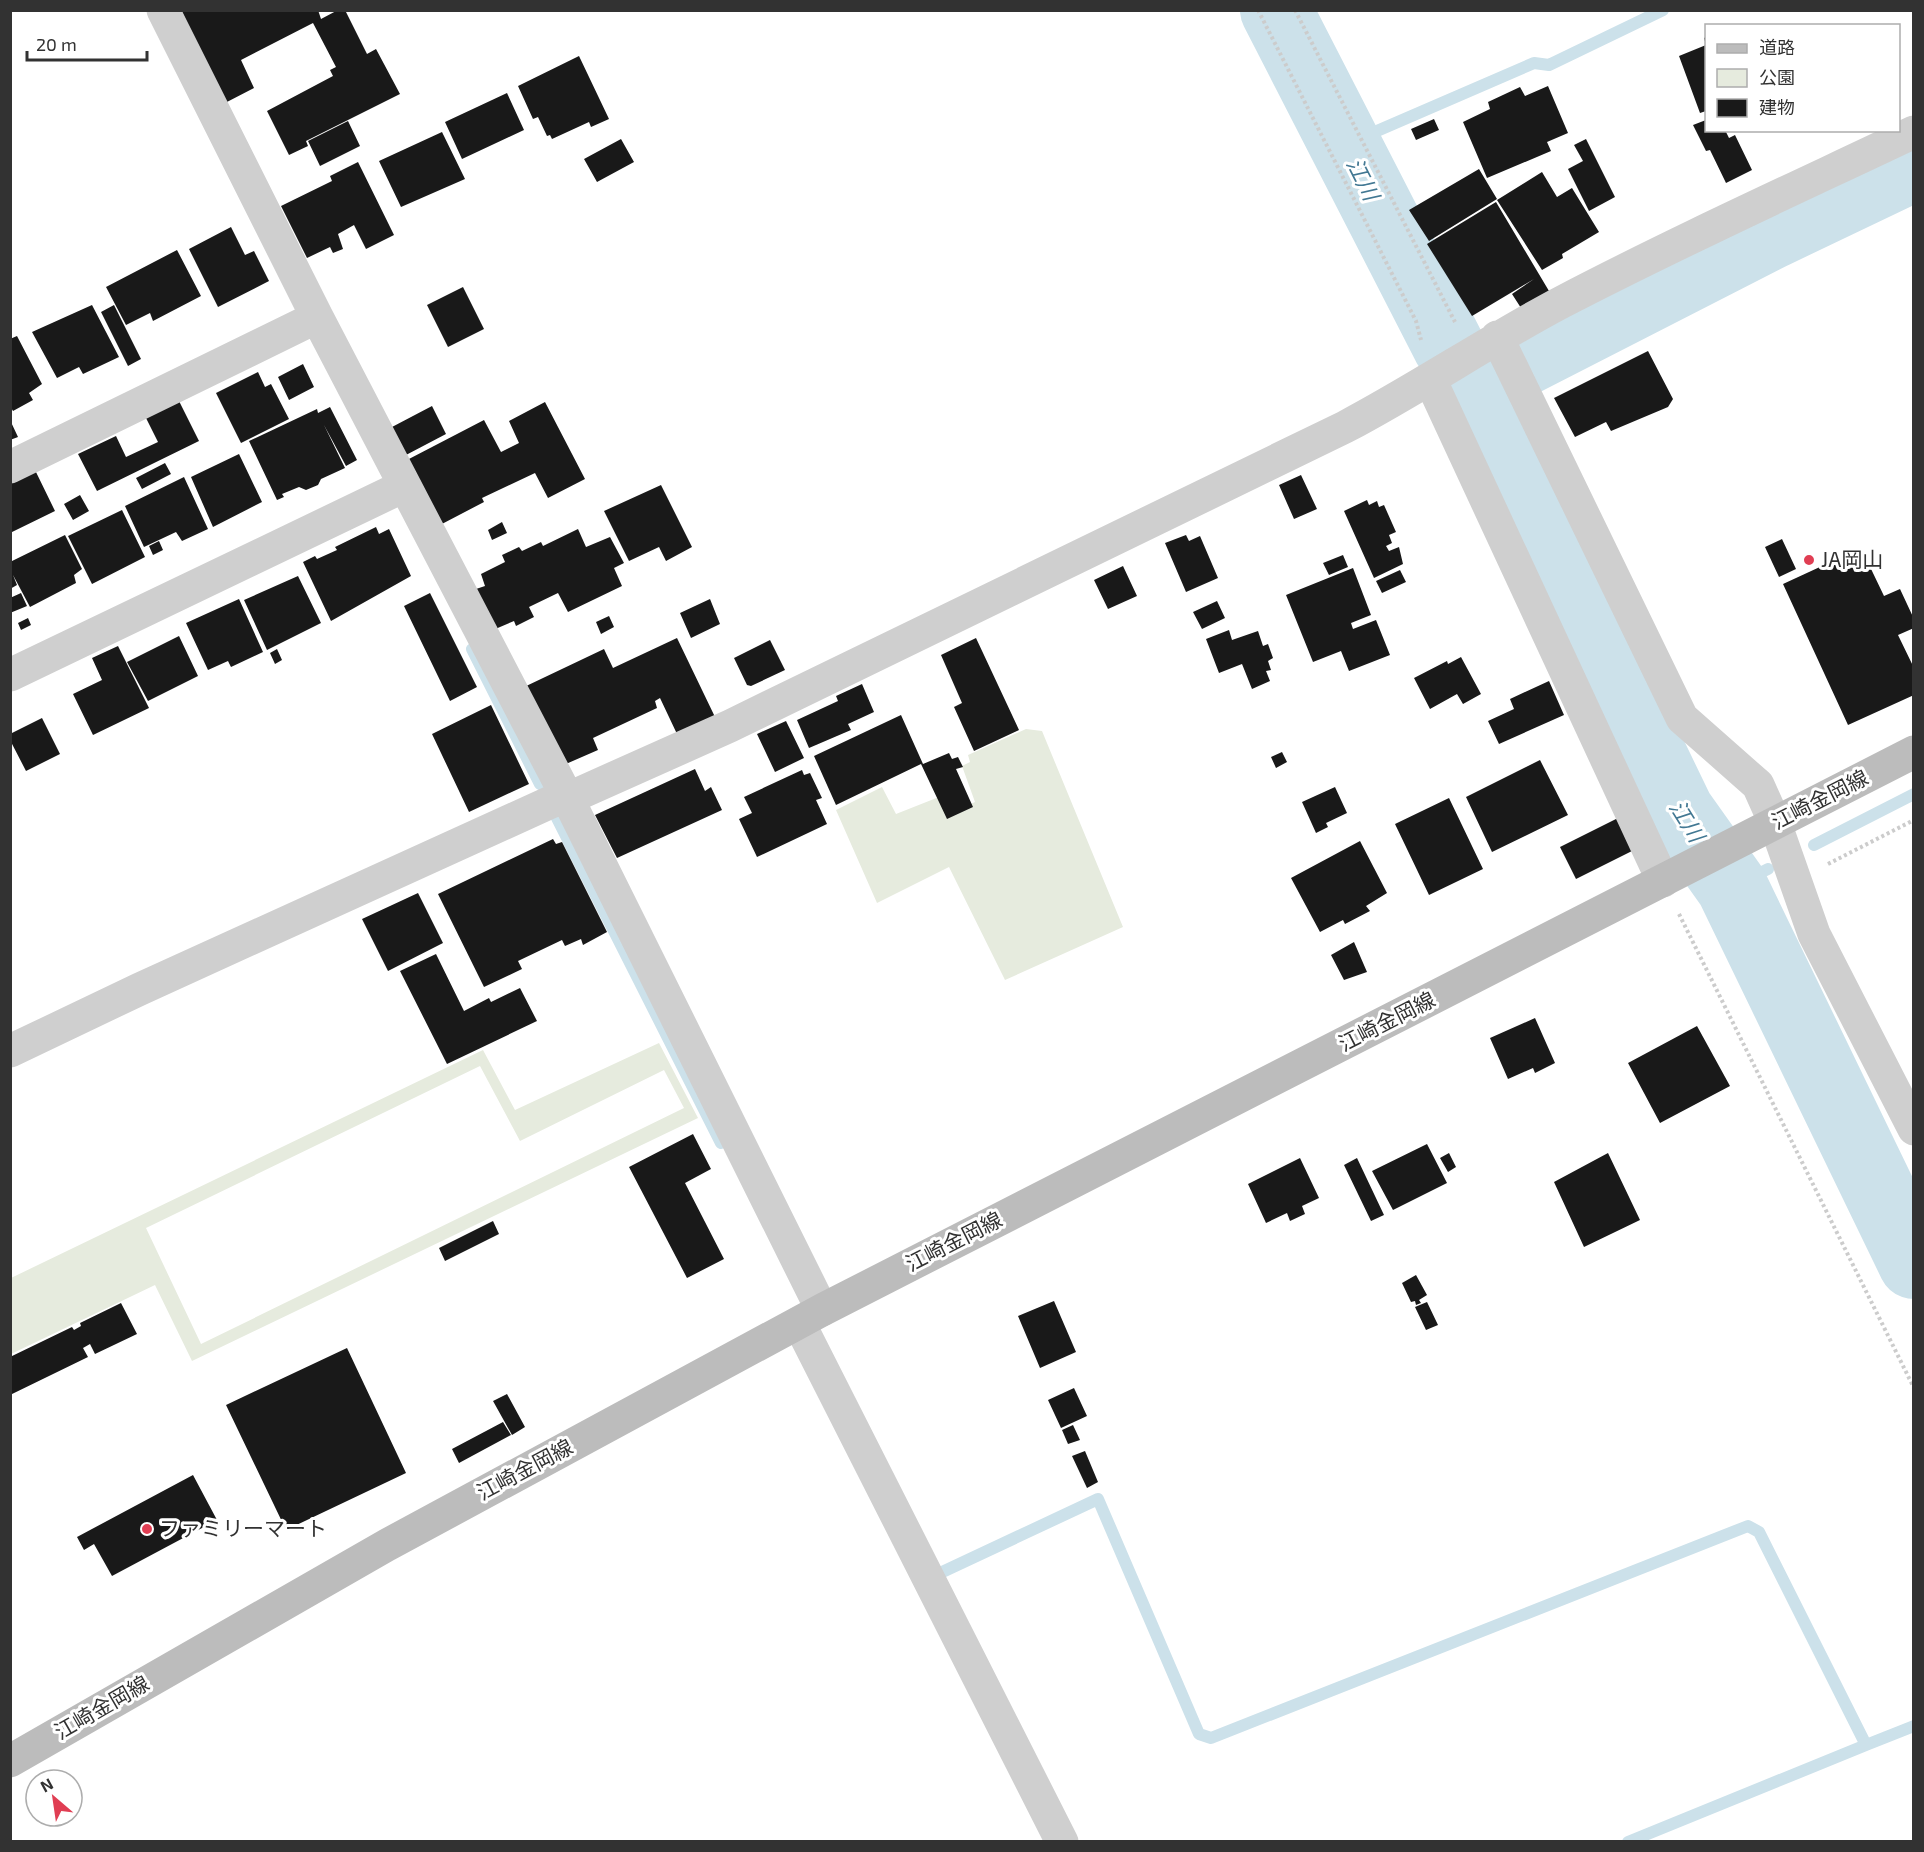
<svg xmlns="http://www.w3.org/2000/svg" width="1924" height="1852" viewBox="0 0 1924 1852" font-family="'Exo 2','Noto Sans JP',sans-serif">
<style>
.green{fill:#e6ebde;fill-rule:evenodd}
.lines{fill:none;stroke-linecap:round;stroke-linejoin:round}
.stream{stroke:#cce1ea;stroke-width:12}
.river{stroke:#cce1ea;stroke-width:72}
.building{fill:#191919}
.path{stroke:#ccc;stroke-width:4;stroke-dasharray:3 3;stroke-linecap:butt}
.minor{stroke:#cfcfcf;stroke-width:33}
.secondary{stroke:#bcbcbc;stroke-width:33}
.poi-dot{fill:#e03e53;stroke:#fff;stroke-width:2}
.labels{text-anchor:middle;stroke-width:6;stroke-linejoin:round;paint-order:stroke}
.poi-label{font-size:21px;fill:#323232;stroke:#fff;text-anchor:start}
.street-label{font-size:21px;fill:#323232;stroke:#fff}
.water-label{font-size:22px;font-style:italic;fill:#427893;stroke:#fff}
</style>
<rect width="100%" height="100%" fill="#fff"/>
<!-- green -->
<path class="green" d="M1026,729L1042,731L1123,927L1005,980L949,867L877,903L836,810L882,787L896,814L944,795L953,812L975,802L962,766L970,762L968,755Z
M659,1043L698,1118L192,1361L155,1285L11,1354V1278L483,1050L515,1110ZM480,1066L520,1141L664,1070L684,1108L201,1344L146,1228Z"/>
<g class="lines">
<!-- stream -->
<path class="stream" d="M1370,134L1534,63L1549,65L1663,10
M1345,145L1353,142
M472,649L540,784
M555,814L721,1143
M1814,845L1914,794
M1732,887L1768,869
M938,1574L1098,1499L1199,1734L1211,1738L1748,1526L1759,1532L1866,1745L1914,1726
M1628,1842L1866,1745"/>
<!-- river -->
<path class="river" d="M1276,10L1449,347
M1464,376L1473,386L1678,811L1732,887L1914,1263
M1473,386L1772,233L1914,165"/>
</g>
<!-- building -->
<path class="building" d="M181,10H318L321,19L338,10H345L367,54L376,49L400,94L306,141L308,146L289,155L267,111L333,76L330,70L336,67L313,23L241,60L254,88L225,103Z
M1706,37V111L1700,113L1679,56L1706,45L1704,38Z
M579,56L609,119L591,127L589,122L552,139L550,135L547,136L538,117L533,119L518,86Z
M1548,86L1568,133L1547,142L1551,151L1487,178L1463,122L1490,109L1488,102L1520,87L1525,96Z
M507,93L524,130L462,159L445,122Z
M1434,119L1439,130L1416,140L1411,129Z
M1706,120V130H1725L1729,138L1735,135L1752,170L1726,183L1710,150L1706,151L1693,125Z
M348,121L360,146L320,166L308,141Z
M442,132L465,179L401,207L379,161Z
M621,139L634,162L597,182L584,159Z
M1586,139L1615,197L1589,211L1568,169L1583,161L1574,145Z
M358,162L394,235L366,249L354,225L338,234L343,249L333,253L330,247L307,258L281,206L332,181L330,176Z
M1479,169L1497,199L1429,241L1409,210Z
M1542,172L1557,197L1572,188L1599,232L1562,254L1563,258L1542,270L1497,200Z
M1496,202L1549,291L1521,308L1512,294L1534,279L1472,316L1427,244Z
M231,227L245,255L254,251L269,281L218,307L189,249Z
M177,250L201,296L153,321L150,313L126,325L106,287Z
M463,287L484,329L448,347L427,305Z
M92,305L119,357L83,374L79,367L57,378L32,332Z
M114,305L141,359L128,366L101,312Z
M17,336L42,384L29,393L33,400L13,411L10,406V339Z
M1648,351L1673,399L1668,407L1611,431L1606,422L1575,437L1554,398Z
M303,364L314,387L289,400L278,377Z
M258,372L265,387L271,384L289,419L241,443L216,393Z
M178,399L199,441L97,491L78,454L116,436L126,457L158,442L145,416Z
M545,402L585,479L548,498L535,473L482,498L484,502L440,525L407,460L484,420L501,452L519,443L509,421Z
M432,406L446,434L406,455L392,427Z
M330,407L357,460L346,466L324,425L345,468L321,479L318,485L306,490L299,487L282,494L284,497L277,500L249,441L317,409L318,413Z
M10,420L18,437L10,440Z
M239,454L262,502L213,527L191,477Z
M165,463L171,474L142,489L136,478Z
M35,470L55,511L10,533V482Z
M1301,475L1317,509L1294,519L1279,485Z
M184,477L208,529L182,541L176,532L144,547L125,506Z
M661,485L692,547L666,561L659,547L629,561L604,511Z
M80,495L89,511L73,520L64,504Z
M1367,500L1369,505L1377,501L1379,507L1384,505L1396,532L1389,535L1392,543L1386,546L1389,551L1399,547L1403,564L1374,578L1344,511Z
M122,510L145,557L92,584L68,536Z
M502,522L507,533L492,540L488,530Z
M376,527L379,534L389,529L411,576L331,621L303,562L315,556L317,559L337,550L335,547Z
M578,529L586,547L610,537L624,563L614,568L622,586L568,612L558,593L529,607L534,617L516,626L514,621L493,630L473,590L485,586L481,574L505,562L502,555L519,547L522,551L541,542L543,546Z
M65,535L82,569L74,575L76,583L30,607L13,575L17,585L10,589V562Z
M1186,535L1189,541L1200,536L1218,578L1186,592L1165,543Z
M1782,539L1796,569L1779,577L1765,547Z
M159,541L163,550L153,555L149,546Z
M1861,548L1884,596L1900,589L1914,619V628L1898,635L1914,668V695L1848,725L1783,584Z
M1343,555L1348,567L1329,575L1323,563Z
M1123,566L1137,596L1108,609L1094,580Z
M1353,568L1371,615L1351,623L1353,629L1376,620L1390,655L1349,671L1341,651L1313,662L1286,595Z
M1400,570L1406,582L1382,593L1376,581Z
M298,576L321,623L267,650L244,600Z
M21,593L27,606L10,613V598Z
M430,593L477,687L450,701L404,606Z
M239,599L263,652L231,667L228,661L208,670L186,623Z
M710,599L720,624L691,638L680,613Z
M1217,601L1225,618L1202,629L1193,612Z
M609,616L614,627L601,634L596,622Z
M28,618L31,625L21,630L18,623Z
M1229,630L1232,640L1258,631L1263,646L1268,644L1273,658L1268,661L1271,670L1266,671L1270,681L1252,689L1242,664L1219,673L1206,639Z
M179,636L198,676L148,701L127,662Z
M677,638L715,717L677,734L660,698L655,701L657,708L593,738L598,750L559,767L522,688L604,649L613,668Z
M976,638L1019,730L974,751L954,707L962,703L941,655Z
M770,640L785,670L751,686L747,685L734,658Z
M118,646L149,708L93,735L73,694L102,680L92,658Z
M277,649L282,660L275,664L270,653Z
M1461,657L1481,694L1463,704L1457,694L1430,709L1414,678L1447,661L1448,664Z
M1549,681L1564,715L1499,744L1488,721L1514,709L1510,699Z
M862,684L874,712L848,724L851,730L809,748L797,720L838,701L836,696Z
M491,705L529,784L469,812L432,734Z
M901,715L923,764L949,753L952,759L958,757L963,767L956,769L973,807L947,819L921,764L836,805L814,756Z
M42,718L60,754L26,771L10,740V734Z
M786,721L804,758L775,772L757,734Z
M1282,752L1287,762L1276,768L1271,757Z
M1540,760L1568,815L1492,852L1466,797Z
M695,769L705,791L711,787L722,810L617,858L595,815Z
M802,770L804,775L810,773L822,798L816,800L827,824L757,857L739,819L752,813L744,797Z
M1335,787L1347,813L1326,823L1328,827L1316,833L1302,802Z
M1449,798L1483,869L1429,895L1395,824Z
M1618,818L1634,850L1576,879L1560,847Z
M553,839L556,844L562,842L607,932L583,945L581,939L565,946L562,940L518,961L522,969L484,987L438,894Z
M1360,841L1387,893L1366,906L1370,911L1345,924L1343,920L1320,932L1291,878Z
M418,893L443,943L388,971L362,919Z
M1354,942L1367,972L1344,980L1331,955Z
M436,954L464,1011L489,998L491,1002L520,988L537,1021L447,1064L400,971Z
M1535,1018L1555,1063L1535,1073L1533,1068L1508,1079L1490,1038Z
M1697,1026L1730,1086L1660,1123L1628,1063Z
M693,1134L711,1169L685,1183L724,1259L687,1278L629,1167Z
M1427,1144L1447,1183L1393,1210L1372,1171Z
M1449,1153L1456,1167L1448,1172L1440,1158Z
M1608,1153L1640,1220L1584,1247L1554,1182Z
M1300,1158L1319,1198L1302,1206L1305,1214L1290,1221L1287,1213L1266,1223L1248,1184Z
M1357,1158L1384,1215L1371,1221L1344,1165Z
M493,1221L499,1234L445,1261L439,1248Z
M1416,1275L1427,1295L1419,1300L1421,1303L1416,1305L1415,1301L1411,1302L1402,1283Z
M1054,1301L1076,1352L1040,1368L1018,1316Z
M1427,1302L1438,1325L1426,1330L1415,1307Z
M121,1303L137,1334L95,1354L90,1344L83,1348L88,1357L10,1395V1357L72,1327L74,1330L81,1326L80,1323Z
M347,1348L406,1473L286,1530L226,1405Z
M1074,1388L1087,1416L1061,1428L1048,1400Z
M507,1394L525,1427L512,1435L493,1401Z
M503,1422L511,1435L459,1463L452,1449Z
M1073,1425L1080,1440L1068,1444L1062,1430Z
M1085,1451L1098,1482L1087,1488L1072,1456Z
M193,1475L217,1520L112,1576L94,1544L84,1550L77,1537Z"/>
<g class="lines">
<!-- path -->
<path class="path" d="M1258,10L1416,321L1421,340
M1295,10L1455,322
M1828,864L1914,820
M1679,914L1914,1388"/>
<!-- minor -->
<path class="minor" d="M163,10L317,317L567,797L822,1310
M1497,337L1682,718L1758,785L1775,823L1814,934L1914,1129
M1430,379L1663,881
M10,467L317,317
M10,675L404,486
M10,1051L140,989L551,802L578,794L730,726L1345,427C1419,388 1488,341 1562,302C1677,242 1796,188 1914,132
M799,1323L1062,1842"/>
<!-- secondary -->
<path class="secondary" d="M10,1761L387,1545L822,1310L1914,752"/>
</g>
<!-- markers -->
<g class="poi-dot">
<circle cx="1809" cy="560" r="6"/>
<circle cx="147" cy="1529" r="6"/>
</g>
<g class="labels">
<!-- poi labels -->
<g class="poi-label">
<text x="1821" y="567">JA岡山</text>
<text x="159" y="1536">ファミリーマート</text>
</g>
<!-- street labels -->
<g class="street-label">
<text transform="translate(1820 800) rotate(-27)" y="7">江崎金岡線</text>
<text transform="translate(1387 1022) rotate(-27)" y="7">江崎金岡線</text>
<text transform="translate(954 1242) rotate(-27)" y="7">江崎金岡線</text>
<text transform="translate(525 1470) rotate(-28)" y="7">江崎金岡線</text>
<text transform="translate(102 1708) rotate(-30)" y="7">江崎金岡線</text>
</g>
<!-- water labels -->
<g class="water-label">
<text transform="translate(1363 179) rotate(63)" y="8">江川</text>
<text transform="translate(1687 821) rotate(58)" y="8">江川</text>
</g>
</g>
<!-- border -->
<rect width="1924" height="1852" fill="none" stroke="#323232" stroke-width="24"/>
<!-- legend -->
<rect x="1705" y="24" width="195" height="108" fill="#ffffff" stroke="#adadad" stroke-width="1.5"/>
<rect x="1717" y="44" width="30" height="9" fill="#bcbcbc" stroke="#adadad" stroke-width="1.5"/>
<text x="1759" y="54" font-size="18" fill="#323232">道路</text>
<rect x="1717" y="69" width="30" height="18" fill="#e6ebde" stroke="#adadad" stroke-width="1.5"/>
<text x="1759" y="84" font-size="18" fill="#323232">公園</text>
<rect x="1717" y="99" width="30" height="18" fill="#191919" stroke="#adadad" stroke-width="1.5"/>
<text x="1759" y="114" font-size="18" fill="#323232">建物</text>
<!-- north arrow -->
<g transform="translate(54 1798) rotate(331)"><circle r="28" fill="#ffffff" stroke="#adadad" stroke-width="1.5"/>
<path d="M0-4.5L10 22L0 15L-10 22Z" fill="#e03e53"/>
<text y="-9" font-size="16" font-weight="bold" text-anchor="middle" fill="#323232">N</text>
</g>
<!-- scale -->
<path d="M27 51v9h120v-9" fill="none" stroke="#323232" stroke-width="3"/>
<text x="36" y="51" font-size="18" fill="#323232" stroke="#ffffff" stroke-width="4.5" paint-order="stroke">20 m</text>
</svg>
